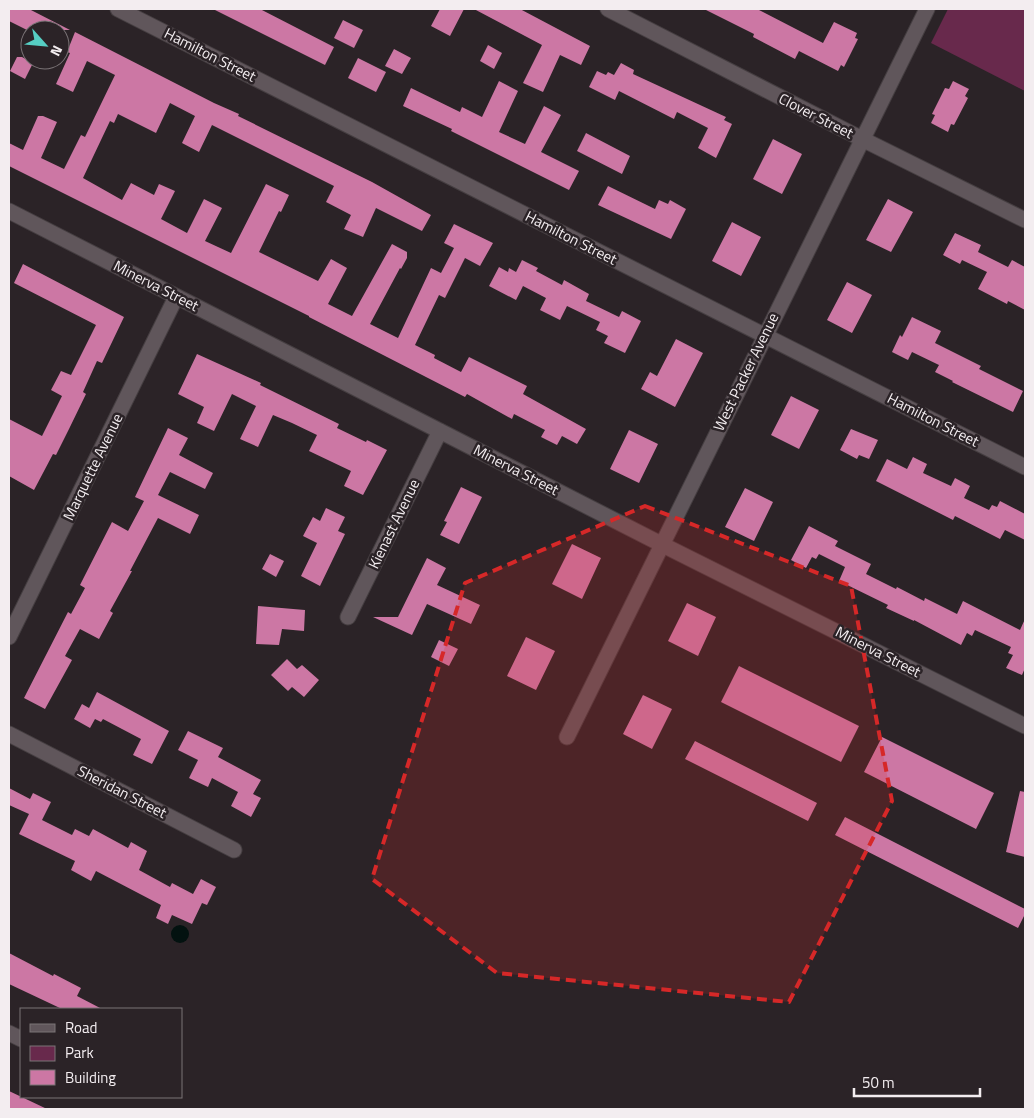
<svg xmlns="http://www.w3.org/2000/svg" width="1034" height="1118" viewBox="0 0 1034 1118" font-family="'Titillium Web',sans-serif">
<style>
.green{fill:#68294c}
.water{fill:#031210}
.building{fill:#cc77a4}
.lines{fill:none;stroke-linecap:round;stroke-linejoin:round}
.street-casing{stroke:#453e41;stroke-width:17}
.street{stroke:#60565b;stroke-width:15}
.marked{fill:#d62828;fill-opacity:0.2;stroke:#d62828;stroke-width:4;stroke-dasharray:10 6;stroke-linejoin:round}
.labels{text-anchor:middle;stroke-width:5;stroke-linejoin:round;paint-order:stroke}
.street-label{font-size:15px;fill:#f3edf0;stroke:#2b2327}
</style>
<rect width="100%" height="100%" fill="#2b2327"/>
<!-- green -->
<path class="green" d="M948,9H1025V91L931,43Z"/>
<!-- water -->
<path class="water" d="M171 934a9 9 0 1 1 18 0a9 9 0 1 1-18 0Z"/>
<!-- building -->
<path class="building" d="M9,9H29L70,30H27L9,21Z
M213,9H260L334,47L325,65Z
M440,9H464L450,36L431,26Z
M474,9H520L590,46L581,65L560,55L543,92L523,83L542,45Z
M704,9H757L823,43L834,22L857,33L855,38L858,39L844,67L841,65L838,71L799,51L795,59L753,37L754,34Z
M343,20L363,30L354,48L334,38Z
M75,32L214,103L239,114L238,116L372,182L431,215L422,231L376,208L363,237L344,229L351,215L326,202L334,186L212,125L199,152L182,143L195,116L170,103L156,133L118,114L114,123L110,121L83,178L122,200L131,183L154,195L159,184L175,191L161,219L187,233L204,199L222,208L205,241L231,253L266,184L289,195L281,212L279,211L259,252L318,281L331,259L347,268L328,304L352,316L392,244L407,252V258L401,269L400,268L370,324L398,338L431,268L441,273L454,248L444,243L454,224L493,243L480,266L465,258L445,298L439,295L415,345L435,355L434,358L461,372L469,357L527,386L523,394L586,429L577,444L562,436L557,445L541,437L545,430L514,414L512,419L467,394L465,397L309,317V316L9,166V143L23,150L38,116H43L57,122L41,158L64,169L81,135L85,137L115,75L87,61L73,92L56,84L70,53L67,52Z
M488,45L502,53L494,69L480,61Z
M394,49L411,58L402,74L385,66Z
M17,57H22L33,63L25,79L10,71Z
M358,58L386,72L376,92L348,78Z
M621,63L634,70L633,74L726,117L724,120L732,124L716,158L698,148L708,128L677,112L674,119L619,91L615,100L589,87L597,71L606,75L608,72L614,75Z
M499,81L518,91L499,132L525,144L544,106L561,115L541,152L579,171L569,190L451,131L452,129L403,106L411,88L460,112L462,107L482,117Z
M953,81L969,89L965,96L968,98L954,125L951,124L948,132L931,123L935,115L932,114L945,88L949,89Z
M586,133L630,156L622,174L577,151Z
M773,139L802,154L782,194L753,179Z
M608,186L655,209L659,200L668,204L670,200L686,209L671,239L598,205Z
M888,199L913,212L891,252L866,240Z
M732,222L761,237L741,276L712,261Z
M955,233L981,245L978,252L1008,267L1012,260L1025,267V310L1008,301L1007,304L978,289L987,272L962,260L960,264L943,255Z
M522,260L538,268L536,271L562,285L564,280L589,294L586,301L619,317L622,311L641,321L625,353L604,343L608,336L596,330L600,322L567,306L560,320L540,310L546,298L523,286L516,300L489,286L499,267L508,272L509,268L516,272Z
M23,264L124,317L102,363L97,361L83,392L86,394L69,429L56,455L53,454L34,490L9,476V419L42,436L62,396L51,390L61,371L71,375L96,325L14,283Z
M847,282L872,295L852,333L827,320Z
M912,317L941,331L935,343L981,366L979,369L1023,391L1013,412L952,382L953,381L935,372L939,365L912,352L908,360L892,352L900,335L902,337Z
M676,339L703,353L675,407L641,389L650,372L657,376Z
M197,354L261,383L260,385L339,424L337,428L366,442L367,440L387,450L363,495L344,486L351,471L309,451L317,435L292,423L273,415L258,447L240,439L256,406L232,394L214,431L197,423L204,407L178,394Z
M791,396L819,410L799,449L771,435Z
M168,428L188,438L179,455L213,473L205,489L170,472L158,495L199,515L190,534L158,518L130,571H132L110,611L113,613L99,639L80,629L65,656L72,660L45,709L24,698L68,612L71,614L85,588L80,585L112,522L128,531L144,501L135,497Z
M851,429L878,440L869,459L859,455L857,459L840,450Z
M629,430L658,444L639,483L610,469Z
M913,457L927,464L923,473L951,486L955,478L970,486L964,498L989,510L992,505L997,507L1000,501L1025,514V540L1005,530L1000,539L955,516L953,520L876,481L887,459L907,469Z
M461,487L482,497L459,544L440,535L447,522L444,521Z
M745,488L773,502L754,541L725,527Z
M326,508L345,517L338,531L345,534L320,586L301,576L317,543L303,536L313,517L320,521Z
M809,526L838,541L835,546L871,564L866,574L896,589L897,587L924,601L925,598L957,614L963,601L1020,630L1025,619V668L1022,675L1006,668L1013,655L1008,653L1011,647L994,639L975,630L972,636L967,633L961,645L914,620V621L886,608L888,605L839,581L845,567L819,554L816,559L812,557L806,568L791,560Z
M572,544L601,558L582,599L552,584Z
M270,554L284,561L276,577L262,569Z
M427,558L446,568L437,585L480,605L471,624L427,604L412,635L373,617H398Z
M687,603L716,617L698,656L668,641Z
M258,606L305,610L304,631L282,629L279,645L256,644Z
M526,637L555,651L536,690L507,676Z
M439,640L458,649L449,666L431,657Z
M287,659L297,669L302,665L319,680L304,697L292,687L288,691L271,675Z
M739,666L859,726L841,762L721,702Z
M97,692L169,731L152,764L133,755L141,739L103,719L101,722L95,719L90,728L74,719L82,704L89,708Z
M643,695L672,709L652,749L623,734Z
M188,731L223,748L218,757L261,780L253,794L261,798L251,817L231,806L238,792L212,778L208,787L189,778L198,760L178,750Z
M882,737L994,793L976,829L864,772Z
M695,741L817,803L808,821L685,759Z
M9,788L30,799L33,793L51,802L42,820L72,835L75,829L89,836L93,829L128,848L131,842L147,851L139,870L170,887L172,883L193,894L201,879L216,887L207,905L202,903L192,924L172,915L168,924L156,918L161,905L96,871L91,881L71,870L75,861L19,834L29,814L9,805Z
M1020,791L1025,792V857L1006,852Z
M845,817L1025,909V914L1018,928L835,835Z
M9,953L53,976L54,974L81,988L77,996L102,1009H62L9,984Z
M9,1091L47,1109H9Z"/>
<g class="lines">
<defs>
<path id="street" d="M118,9L1025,467
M608,9L862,139L1025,220
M9,211L661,544L1025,726
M348,617L440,431
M9,637L176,297
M9,734L234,850
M567,737L927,9
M9,1033L21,1039"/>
</defs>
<!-- street casing -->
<use href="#street" class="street-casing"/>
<!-- street -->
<use href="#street" class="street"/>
</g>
<!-- marked area -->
<path class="marked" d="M645,506L851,586L892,801L789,1002L497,973L372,879L465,583Z"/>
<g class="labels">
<!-- street labels -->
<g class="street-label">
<text transform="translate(210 55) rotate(27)" y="5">Hamilton Street</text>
<text transform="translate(816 116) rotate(27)" y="5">Clover Street</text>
<text transform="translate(571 238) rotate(27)" y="5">Hamilton Street</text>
<text transform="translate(156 286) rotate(27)" y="5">Minerva Street</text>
<text transform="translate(746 372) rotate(-64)" y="5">West Packer Avenue</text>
<text transform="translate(933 420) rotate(27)" y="5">Hamilton Street</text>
<text transform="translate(93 467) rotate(-64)" y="5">Marquette Avenue</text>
<text transform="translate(516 470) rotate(27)" y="5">Minerva Street</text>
<text transform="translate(394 524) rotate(-64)" y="5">Kienast Avenue</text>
<text transform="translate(878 652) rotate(27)" y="5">Minerva Street</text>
<text transform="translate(122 792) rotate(27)" y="5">Sheridan Street</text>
</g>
</g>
<!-- border -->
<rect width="1034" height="1118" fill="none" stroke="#f3edf0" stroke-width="20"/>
<!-- legend -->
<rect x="20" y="1008" width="162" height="90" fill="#2b2327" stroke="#7b7477"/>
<rect x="30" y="1024" width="25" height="8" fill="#60565b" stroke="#7b7477"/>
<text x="65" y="1033" font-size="15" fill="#f3edf0">Road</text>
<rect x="30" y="1046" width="25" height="15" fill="#68294c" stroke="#7b7477"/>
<text x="65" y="1058" font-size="15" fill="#f3edf0">Park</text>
<rect x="30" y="1070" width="25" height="15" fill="#cc77a4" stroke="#7b7477"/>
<text x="65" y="1083" font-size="15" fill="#f3edf0">Building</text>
<!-- north arrow -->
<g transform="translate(45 45) rotate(117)"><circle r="24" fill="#2b2327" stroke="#7b7477"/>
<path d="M0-4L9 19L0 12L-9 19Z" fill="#56cec3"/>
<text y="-8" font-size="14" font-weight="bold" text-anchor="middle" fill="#f3edf0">N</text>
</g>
<!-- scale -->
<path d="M854 1088v8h126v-8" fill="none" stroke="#f3edf0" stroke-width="2.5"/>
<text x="862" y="1088" font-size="15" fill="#f3edf0" stroke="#2b2327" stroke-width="4" paint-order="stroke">50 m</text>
</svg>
